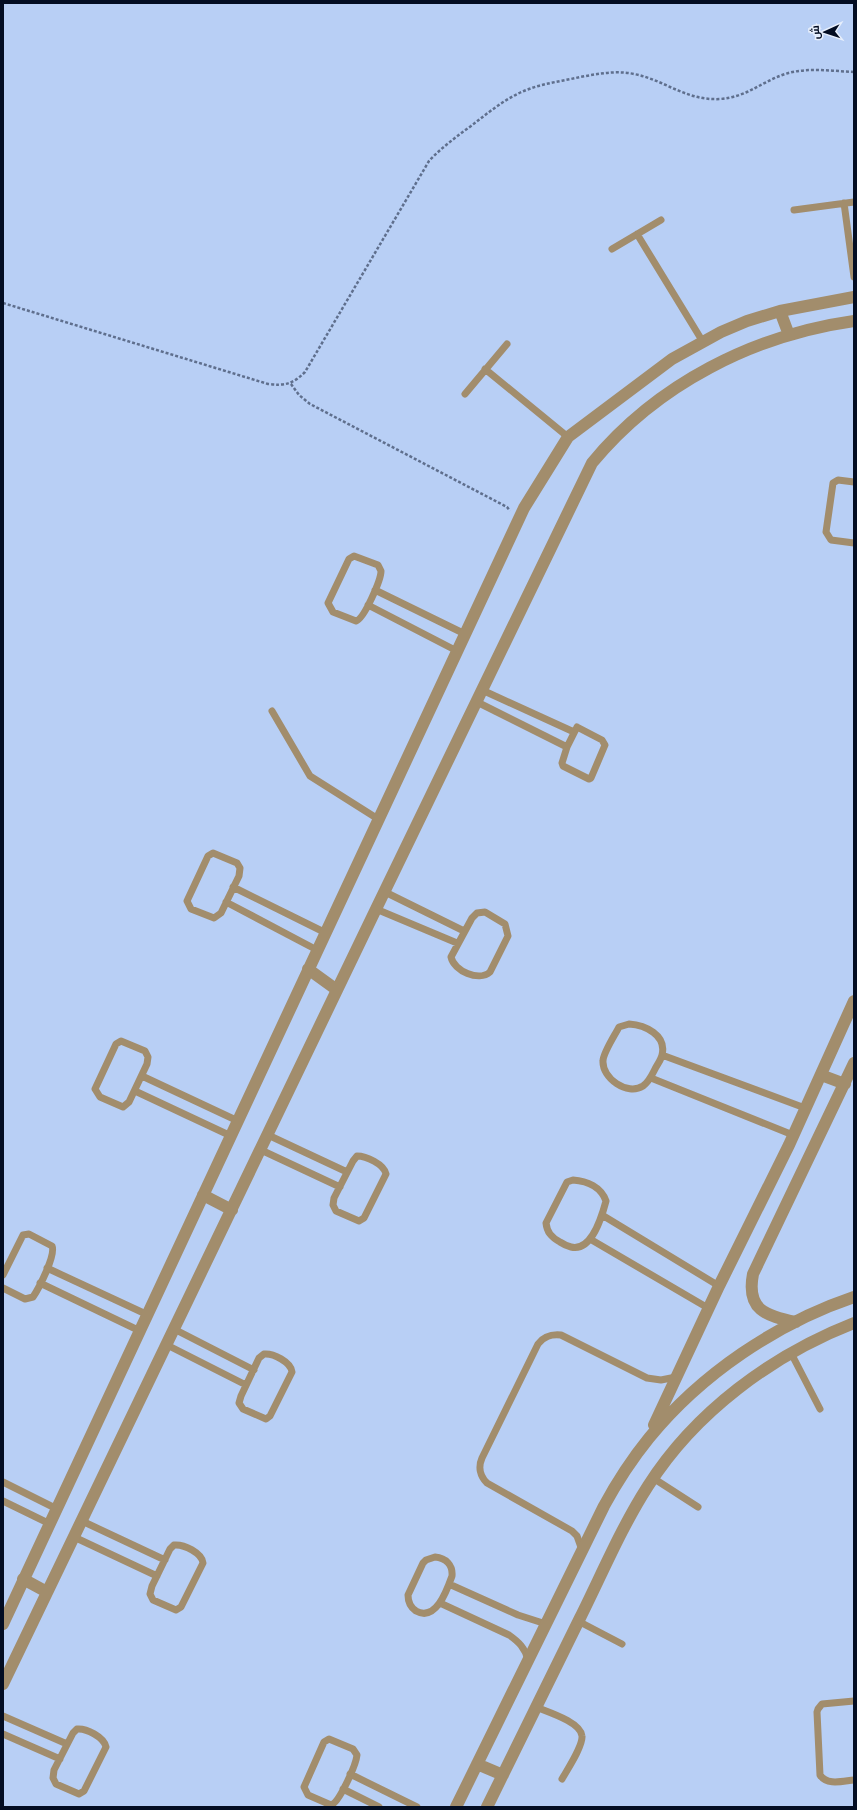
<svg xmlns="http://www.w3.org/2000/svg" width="857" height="1810" viewBox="0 0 857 1810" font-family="Merriweather,Cairo,serif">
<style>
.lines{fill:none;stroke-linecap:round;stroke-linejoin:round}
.path{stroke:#5f6f8d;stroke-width:2.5;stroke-dasharray:3 2;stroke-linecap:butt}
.service{stroke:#a28d6c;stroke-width:7}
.minor{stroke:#a28d6c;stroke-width:12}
</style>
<rect width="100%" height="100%" fill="#b8cff5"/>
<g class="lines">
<!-- path -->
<path class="path" d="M3,303L268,384C285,386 293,384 305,372L429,161C441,148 456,137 471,126C489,112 507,97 529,89C545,83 563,81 580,77C598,74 615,70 634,74C665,80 686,101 720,99C747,97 761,82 785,74C807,67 831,71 854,72
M291,384L299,395L310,404L507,507L510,511"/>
<!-- service -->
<path class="service" d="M844,203L854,277
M794,210L854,202
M637,234L703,342
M612,249L661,220
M485,369L568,437
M465,394L507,344
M854,482L838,480L833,483L826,532L831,540L854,543
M354,556L378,565L381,571C381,580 364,619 356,621L333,612L328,603L349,559Z
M375,590L465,634
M368,605L457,651
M482,690L574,732
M477,702L567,747
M272,711L310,776L378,819
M577,727L602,740L605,745L591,778L589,779L563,766L562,763L567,747Z
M213,853L237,863L240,868L239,876L221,913L214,918L191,909L187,901L208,856Z
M233,887L326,933
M385,892L464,931
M226,902L317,950
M376,909L457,943
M485,912L505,924L508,936L490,972C479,982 454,971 451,957L472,918L477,913Z
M629,1024C645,1025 667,1035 662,1055C661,1060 657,1065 655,1069C652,1075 649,1082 643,1086C627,1096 602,1078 603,1061C603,1053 615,1035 619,1027Z
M121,1041L145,1051L148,1057L147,1064L129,1102L123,1107L100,1097L95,1089L116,1044Z
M662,1055L805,1108
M142,1076L238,1121
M651,1078L793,1135
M135,1091L231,1136
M268,1135L347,1172
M261,1150L340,1187
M357,1156C366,1156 384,1164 386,1174L364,1218L359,1221L336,1211L333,1205L334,1198L353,1161Z
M573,1180C587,1181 601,1187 606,1201C602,1216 592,1252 571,1247C567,1246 563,1244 560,1242C551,1237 547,1232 546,1223L567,1182Z
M602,1215L719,1286
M590,1239L708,1308
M47,1268L148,1315
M3,1275L23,1235L29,1234L52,1246C56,1255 39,1288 33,1297L25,1299L3,1288
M40,1283L140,1331
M174,1329L254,1370
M167,1345L246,1385
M791,1353L820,1409
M264,1354C273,1353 291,1362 292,1372L270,1416L266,1419L243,1409L239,1403L241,1396L259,1358Z
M653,1478L698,1507
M3,1482L57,1509
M3,1501L50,1524
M82,1521L165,1560
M74,1537L157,1576
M174,1545C184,1544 202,1553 203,1563L181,1607L176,1610L153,1600L150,1594L152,1586L170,1549Z
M582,1550L577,1536L572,1531L487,1483C480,1476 478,1467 482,1458L538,1344C544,1336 551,1334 561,1335L647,1378L661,1380L676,1377
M435,1557C446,1558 453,1565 452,1576C447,1590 436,1622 416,1611C410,1607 408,1601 408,1595L423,1563L426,1560Z
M449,1584L518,1615L546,1624
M440,1603L509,1635C519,1642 525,1648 528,1660
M578,1621L622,1644
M854,1701L822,1704L818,1709L817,1712L820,1775C827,1786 843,1781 854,1780
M536,1707C548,1712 581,1722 582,1736C583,1746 567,1770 562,1779
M3,1716L67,1744
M77,1729C86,1728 104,1737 106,1747L84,1791L79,1794L56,1784L53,1778L54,1770L73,1733Z
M3,1734L60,1759
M329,1739L353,1749L357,1755C356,1765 339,1803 331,1805L308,1795L304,1787L324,1742Z
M350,1774L417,1807
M343,1789L379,1807"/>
<!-- minor -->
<path class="minor" d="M780,311L789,335
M308,969L337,990
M821,1075L845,1084
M203,1195L232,1210
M796,1322C766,1316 746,1310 753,1274L854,1063
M654,1425L719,1286L789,1145L854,1001
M23,1579L47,1592
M3,1624L524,508L568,437L672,359L721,332L747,321L780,311L854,297
M3,1684L376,909L592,463C657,384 754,335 854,321
M477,1764L503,1775
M456,1807L604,1506C617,1482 632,1459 649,1438C701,1374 777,1323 854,1297
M487,1807C518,1744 549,1681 580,1618C602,1574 621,1528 648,1486C695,1412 772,1355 854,1323"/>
</g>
<!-- border -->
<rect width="857" height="1810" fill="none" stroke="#030d22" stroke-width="8"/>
<!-- north arrow -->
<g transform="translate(825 32) rotate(267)" stroke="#e7effc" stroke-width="3" paint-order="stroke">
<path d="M0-3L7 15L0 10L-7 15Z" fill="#030d22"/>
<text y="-6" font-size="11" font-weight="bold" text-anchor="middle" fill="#030d22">ش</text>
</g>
</svg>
